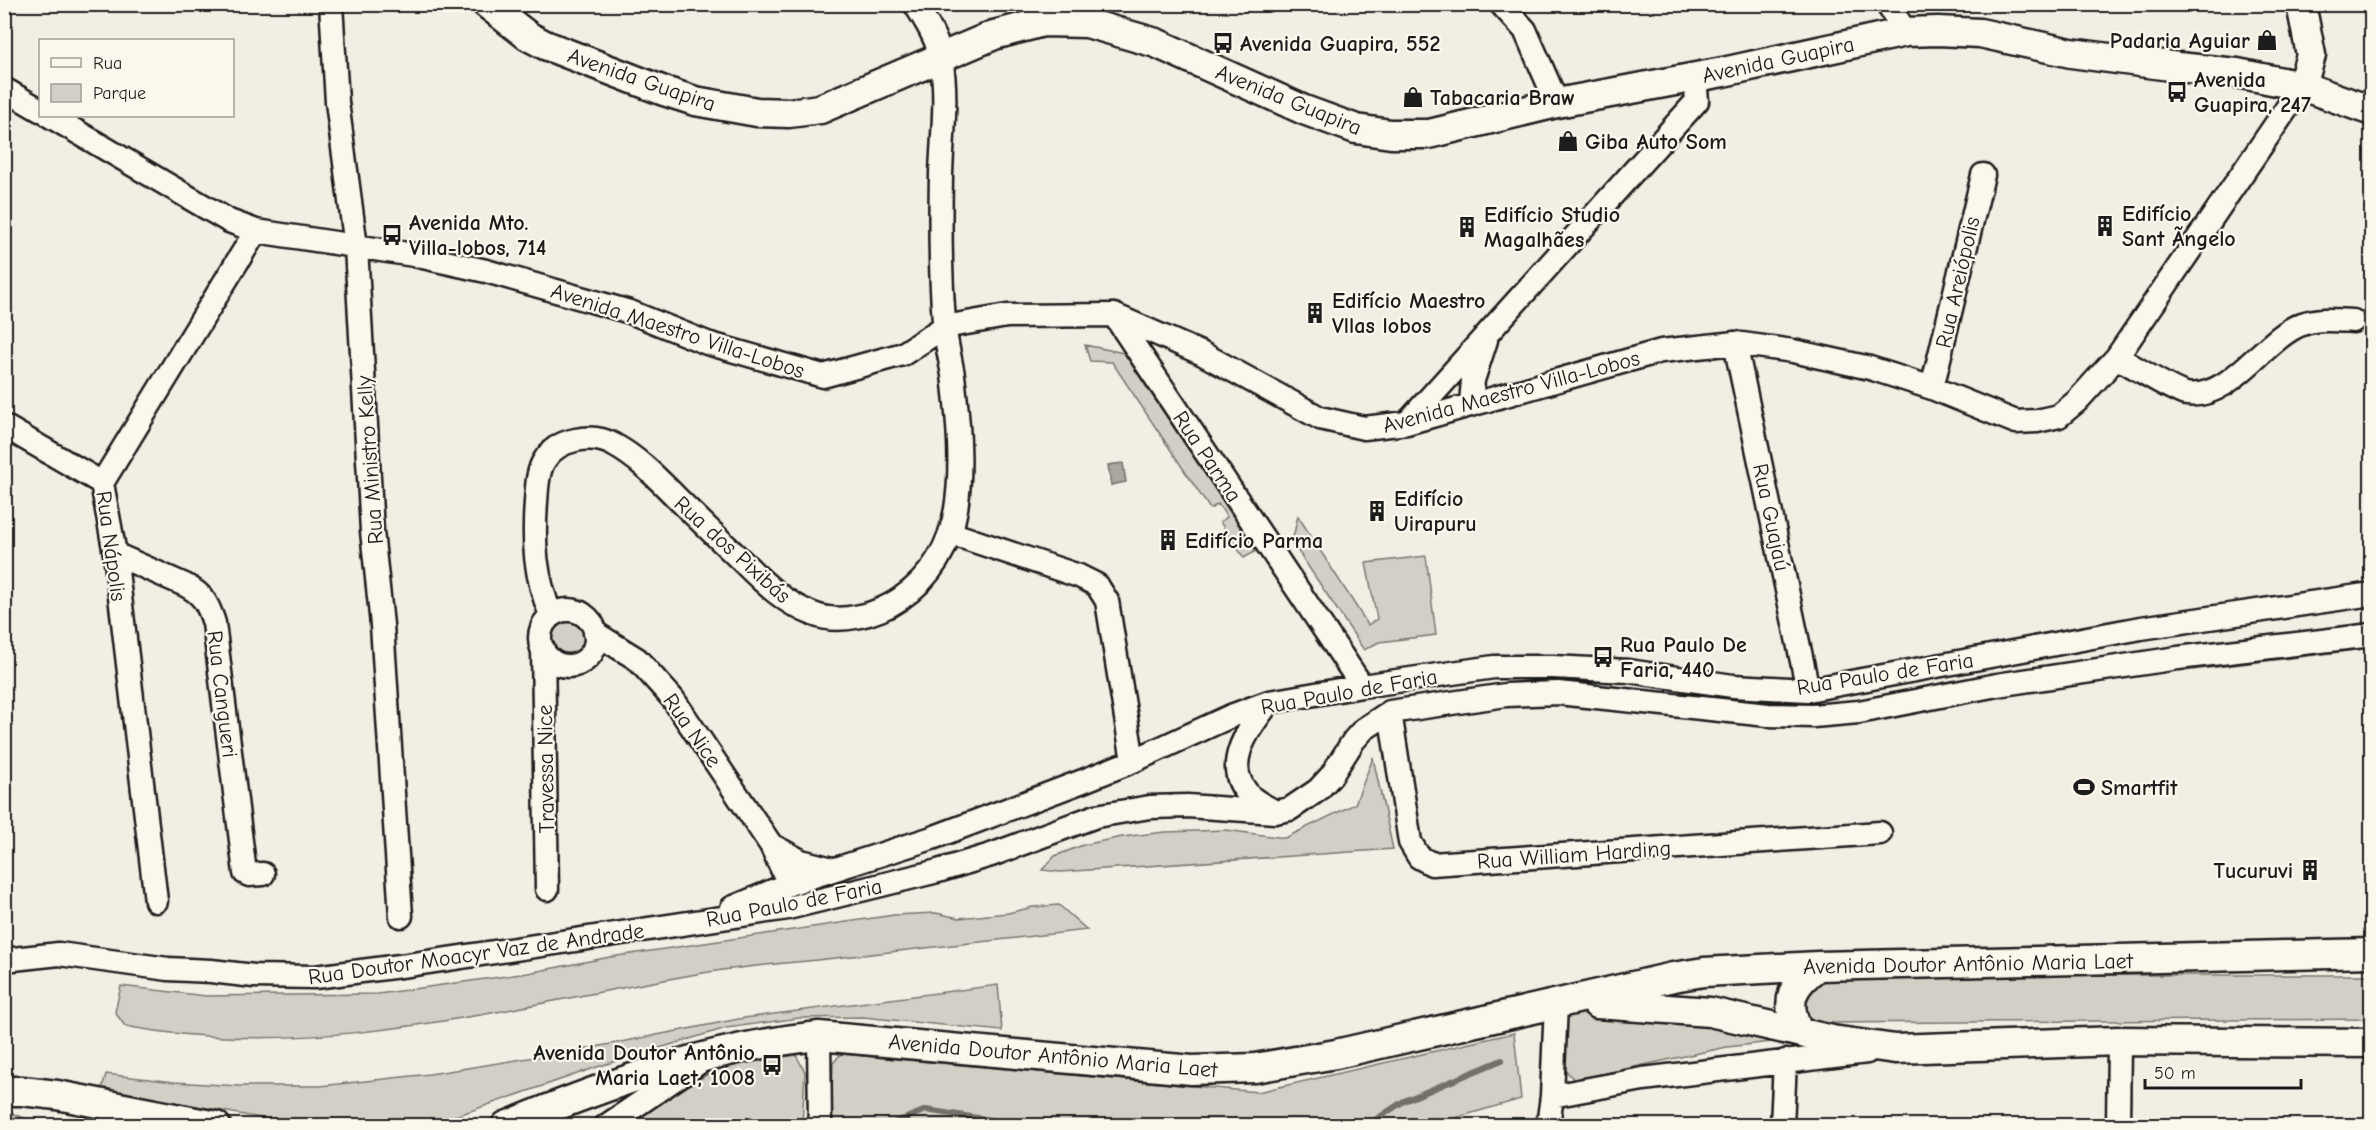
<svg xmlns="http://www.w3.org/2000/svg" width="2376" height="1130" viewBox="0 0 2376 1130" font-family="'Comic Neue',sans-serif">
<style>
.green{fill:#d2cfc6;stroke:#777671;stroke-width:1.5}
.water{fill:#a9a6a0;stroke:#716f6b;stroke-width:1.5}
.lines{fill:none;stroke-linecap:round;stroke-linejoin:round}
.stream{stroke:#716f6b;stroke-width:6}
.minor-casing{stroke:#1c1c1c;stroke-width:27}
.major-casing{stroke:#1c1c1c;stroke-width:33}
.minor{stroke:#fbf7ec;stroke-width:22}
.major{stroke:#fbf7ec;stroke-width:28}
.labels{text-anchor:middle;stroke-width:4.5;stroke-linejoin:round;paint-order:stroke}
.poi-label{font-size:22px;font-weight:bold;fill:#1c1c1c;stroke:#fbf7ec;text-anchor:start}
.street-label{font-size:22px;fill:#1c1c1c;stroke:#fbf7ec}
</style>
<rect width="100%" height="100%" fill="#f2eee4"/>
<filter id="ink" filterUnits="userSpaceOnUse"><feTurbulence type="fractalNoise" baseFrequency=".0167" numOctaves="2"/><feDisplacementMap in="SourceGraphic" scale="12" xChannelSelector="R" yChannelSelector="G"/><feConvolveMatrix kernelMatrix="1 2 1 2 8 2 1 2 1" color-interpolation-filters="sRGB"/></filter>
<g filter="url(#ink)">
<!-- green -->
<path class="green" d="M1085,345L1124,353L1256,551L1244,558L1220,522L1227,517L1218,504L1210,509L1112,362L1090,361Z
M1298,516L1368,625L1377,619L1366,563L1426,556L1436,635L1379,642L1364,650L1292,542Z
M546 638a21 21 0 1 1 42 0a21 21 0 1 1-42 0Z
M2371,638V648L2185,671L2183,662Z
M1373,758L1393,849L1060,872L1042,870L1055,856L1083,845L1122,837L1165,832L1226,830L1285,838L1355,804Z
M1059,905L1087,930C1003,940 919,949 835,958C793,963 751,965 709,972C517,1004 321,1063 125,1026L115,1012L121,986L206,996L378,994L528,973L610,957L894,915L936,913L959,918L1008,913L1033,907Z
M1814,975H2371L2372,1019L1820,1023L1807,1018L1798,1006Z
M998,985L1002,1031L863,1017L799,1018L726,1028L600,1066L430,1125H298L169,1101L101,1092L106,1074L174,1082L239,1086H320L430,1074L585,1049L744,1018Z
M1602,1011L1721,1024L1772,1038L1771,1042L1727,1047L1574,1080L1564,1068L1565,1016Z
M1514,1033L1521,1099L1427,1126H831L833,1063L841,1054L1258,1092Z
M796,1055L805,1072L802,1125L619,1126L720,1067Z
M5,1111L30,1120L59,1125H5Z"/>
<!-- water -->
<path class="water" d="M1123,463L1126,482L1111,485L1108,465Z"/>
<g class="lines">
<!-- stream -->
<path class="stream" d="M886,1126L926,1110L1029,1126
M1366,1126L1404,1101L1502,1060"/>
<defs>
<path id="minor" d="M331,4L337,102L356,247L372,531L382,625L401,916
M1501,4L1525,30L1557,103
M1887,4L1906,32
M4,89L40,110
M50,116L229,221L256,231L414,255L486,271L630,312L707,343L823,376L903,354L944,327L1007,316L1114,315L1203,354L1320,418L1364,428L1407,423L1661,351L1735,343L1793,351L1870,368L1932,388L2016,422L2037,421L2059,416L2077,401L2117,357L2302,86
M1114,315L1362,686
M1735,343L1808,690
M2117,357C2131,365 2173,391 2186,394C2230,401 2264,338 2302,324C2319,318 2336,320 2353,321
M1932,388L1983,175
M1471,404L1473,380L1486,340
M1407,423L1697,101L1695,77
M4,426L102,483
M950,533L1079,576L1097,585L1107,601L1133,761
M115,554L185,585C203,594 208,604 214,623L245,873L249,875L263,874
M540 638a28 28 0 1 1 56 0a28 28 0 1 1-56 0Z
M551,615C535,576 533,544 536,502C537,489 537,472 544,461C557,438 593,433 614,445C638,458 656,477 675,496C698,519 721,541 745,564C765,584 786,604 813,614C839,625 877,615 900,599C931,578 950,546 956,509C963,466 958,418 953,375C950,357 945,339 944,321C940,272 940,224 941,175C942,137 948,96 941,59C938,40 925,20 915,4
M595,633L637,659L673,699L771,845L789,884
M543,649L547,889
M1269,702C1249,729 1219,766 1251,797C1258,803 1267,807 1275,812
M1390,712L1410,842L1419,857L1432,864L1880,833
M771,845L801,861L832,869
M156,901L115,554L102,483L256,231
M732,908L789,884L932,838L1083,781L1133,761L1231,716L1269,702L1362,686L1494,667H1553L1628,671L1733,686L1808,690L2141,628L2372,594
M4,960L59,954L168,969L211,971L254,976L315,977L408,965L788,908L938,871L991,855L1096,816L1150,807L1187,806L1275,812L1290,809L1318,790L1331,776L1354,740L1364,729L1390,712L1506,695L1558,693L1768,715L1813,716L1859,712L1997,685L2178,658L2372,635
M819,1036L820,1126
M1552,1096L1643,1079L1867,1052
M606,1126L697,1064
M1548,1126L1552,1096L1556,1004
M1782,1126L1785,1061
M2118,1126L2119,1041"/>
<path id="major" d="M487,4L528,36L545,45L664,91L695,101L757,112L789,113L820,109L994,35L1043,22L1087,23L1156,43L1304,110L1356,129L1391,134H1429L1557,103L1723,72L1906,32L1938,31L1980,33L2071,53L2178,67L2237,73L2302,86L2372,111
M2301,4L2311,55L2302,86
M1597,1004L1710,1012L1832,1040L1895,1049L2119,1041L2372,1043
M1798,1031C1784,1000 1792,985 1818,966
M4,1091H22L57,1095L216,1126
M506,1126C608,1084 709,1047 819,1036L1192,1070L1255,1068L1336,1054L1673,977L1704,972L1818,966L2372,953"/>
</defs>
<!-- minor casing -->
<use href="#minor" class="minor-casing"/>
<!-- major casing -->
<use href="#major" class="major-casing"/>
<!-- minor -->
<use href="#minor" class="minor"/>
<!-- major -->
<use href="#major" class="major"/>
</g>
</g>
<!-- icons -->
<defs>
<symbol id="shop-bare" viewBox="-9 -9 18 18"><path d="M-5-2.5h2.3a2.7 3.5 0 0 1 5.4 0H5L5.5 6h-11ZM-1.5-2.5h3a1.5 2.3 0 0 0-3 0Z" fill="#1c1c1c" stroke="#fbf7ec" stroke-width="2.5" paint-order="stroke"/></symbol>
<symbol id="bus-bare" viewBox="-9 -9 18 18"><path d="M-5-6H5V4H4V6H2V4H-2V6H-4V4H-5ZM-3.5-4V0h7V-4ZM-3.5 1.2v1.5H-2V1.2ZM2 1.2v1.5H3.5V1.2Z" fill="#1c1c1c" stroke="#fbf7ec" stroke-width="2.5" paint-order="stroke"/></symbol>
<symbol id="building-bare" viewBox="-9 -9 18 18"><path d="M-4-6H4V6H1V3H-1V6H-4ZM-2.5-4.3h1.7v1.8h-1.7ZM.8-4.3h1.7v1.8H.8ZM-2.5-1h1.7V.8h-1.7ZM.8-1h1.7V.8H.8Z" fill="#1c1c1c" stroke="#fbf7ec" stroke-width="2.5" paint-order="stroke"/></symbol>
<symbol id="stadium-bare" viewBox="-9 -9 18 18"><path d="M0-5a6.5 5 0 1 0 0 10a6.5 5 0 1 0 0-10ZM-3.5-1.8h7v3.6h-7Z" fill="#1c1c1c" stroke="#fbf7ec" stroke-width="2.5" paint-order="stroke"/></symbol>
</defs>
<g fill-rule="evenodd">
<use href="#shop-bare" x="2252" y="25" width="30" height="30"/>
<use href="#bus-bare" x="1208" y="28" width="30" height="30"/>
<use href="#bus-bare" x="2162" y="77" width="30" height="30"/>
<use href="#shop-bare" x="1398" y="82" width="30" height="30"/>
<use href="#shop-bare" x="1553" y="126" width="30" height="30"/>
<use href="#building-bare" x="2090" y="211" width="30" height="30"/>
<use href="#building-bare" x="1452" y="212" width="30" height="30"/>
<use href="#bus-bare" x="377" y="220" width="30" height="30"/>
<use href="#building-bare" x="1300" y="298" width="30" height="30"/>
<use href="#building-bare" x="1362" y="496" width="30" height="30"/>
<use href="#building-bare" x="1153" y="525" width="30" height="30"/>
<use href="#bus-bare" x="1588" y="642" width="30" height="30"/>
<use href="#stadium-bare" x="2069" y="772" width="30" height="30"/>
<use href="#building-bare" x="2295" y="855" width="30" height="30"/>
<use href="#bus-bare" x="757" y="1050" width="30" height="30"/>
</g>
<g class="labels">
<!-- poi labels -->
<g class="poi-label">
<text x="2250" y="48" text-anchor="end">Padaria Aguiar</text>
<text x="1240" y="51">Avenida Guapira, 552</text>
<text x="2194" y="87">Avenida<tspan x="2194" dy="25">Guapira, 247</tspan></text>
<text x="1430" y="105">Tabacaria Braw</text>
<text x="1585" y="149">Giba Auto Som</text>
<text x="2122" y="221">Edifício<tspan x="2122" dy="25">Sant Ãngelo</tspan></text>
<text x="1484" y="222">Edifício Studio<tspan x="1484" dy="25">Magalhães</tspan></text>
<text x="409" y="230">Avenida Mto.<tspan x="409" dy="25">Villa-lobos, 714</tspan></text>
<text x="1332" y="308">Edifício Maestro<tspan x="1332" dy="25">Vllas lobos</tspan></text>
<text x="1394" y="506">Edifício<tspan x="1394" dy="25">Uirapuru</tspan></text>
<text x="1185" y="548">Edifício Parma</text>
<text x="1620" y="652">Rua Paulo De<tspan x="1620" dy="25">Faria, 440</tspan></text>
<text x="2101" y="795">Smartfit</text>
<text x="2293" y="878" text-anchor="end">Tucuruvi</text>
<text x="755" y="1060" text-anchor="end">Avenida Doutor Antônio<tspan x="755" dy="25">Maria Laet, 1008</tspan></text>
</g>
<!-- street labels -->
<g class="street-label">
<text transform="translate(1778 59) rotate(-12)" y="8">Avenida Guapira</text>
<text transform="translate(642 79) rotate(19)" y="8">Avenida Guapira</text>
<text transform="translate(1289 99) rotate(22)" y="8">Avenida Guapira</text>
<text transform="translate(1957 282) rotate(-77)" y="8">Rua Areiópolis</text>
<text transform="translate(678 330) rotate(18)" y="8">Avenida Maestro Villa-Lobos</text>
<text transform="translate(1511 391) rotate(-15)" y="8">Avenida Maestro Villa-Lobos</text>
<text transform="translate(1208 456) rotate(56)" y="8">Rua Parma</text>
<text transform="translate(369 460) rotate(-94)" y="8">Rua Ministro Kelly</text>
<text transform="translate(1772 517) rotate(78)" y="8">Rua Guajaú</text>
<text transform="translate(112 546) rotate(82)" y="8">Rua Nápolis</text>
<text transform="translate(733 549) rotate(42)" y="8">Rua dos Pixibás</text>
<text transform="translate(1885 673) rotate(-9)" y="8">Rua Paulo de Faria</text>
<text transform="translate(1349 691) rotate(-10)" y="8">Rua Paulo de Faria</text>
<text transform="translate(223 694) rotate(83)" y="8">Rua Cangueri</text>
<text transform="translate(693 730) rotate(55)" y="8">Rua Nice</text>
<text transform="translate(545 769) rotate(-91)" y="8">Travessa Nice</text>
<text transform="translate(1574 854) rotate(-4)" y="8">Rua William Harding</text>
<text transform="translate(794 902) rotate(-11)" y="8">Rua Paulo de Faria</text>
<text transform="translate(476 953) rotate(-8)" y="8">Rua Doutor Moacyr Vaz de Andrade</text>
<text transform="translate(1968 963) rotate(-1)" y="8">Avenida Doutor Antônio Maria Laet</text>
<text transform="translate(1053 1055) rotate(5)" y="8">Avenida Doutor Antônio Maria Laet</text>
</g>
</g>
<!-- margin -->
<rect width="2376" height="1130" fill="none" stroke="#fbf7ec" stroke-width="24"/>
<rect x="12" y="12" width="2352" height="1106" fill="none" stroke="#1c1c1c" stroke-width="2" filter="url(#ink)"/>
<!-- legend -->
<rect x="39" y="39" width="195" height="78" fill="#fbf7ec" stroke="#a29f99" stroke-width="1.5"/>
<rect x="51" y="58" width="30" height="9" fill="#fbf7ec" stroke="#a29f99" stroke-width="1.5"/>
<text x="93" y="69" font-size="18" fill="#1c1c1c">Rua</text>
<rect x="51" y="84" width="30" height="18" fill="#d2cfc6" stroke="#a29f99" stroke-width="1.5"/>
<text x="93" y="99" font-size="18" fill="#1c1c1c">Parque</text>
<!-- scale -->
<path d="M2145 1079v9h156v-9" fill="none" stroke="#1c1c1c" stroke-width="3"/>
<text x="2154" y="1079" font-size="18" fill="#1c1c1c" stroke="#fbf7ec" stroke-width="4.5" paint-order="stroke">50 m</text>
</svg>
